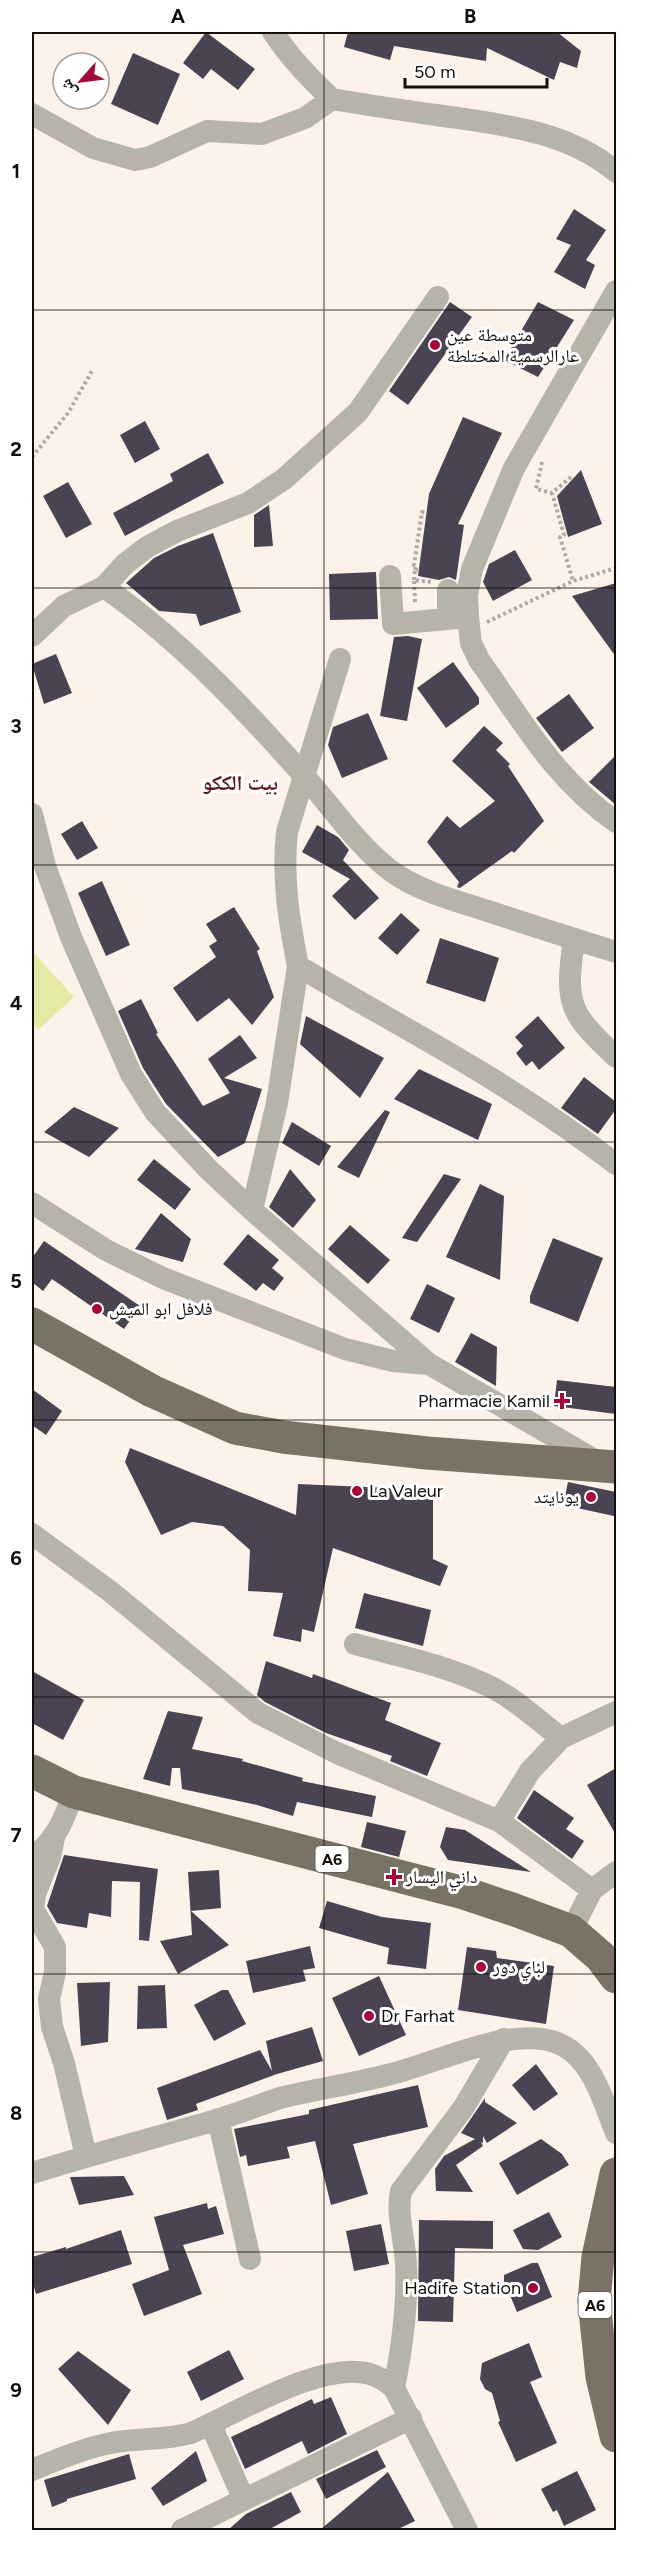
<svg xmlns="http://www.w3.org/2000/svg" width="648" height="2562" viewBox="0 0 648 2562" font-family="Figtree,'Noto Naskh Arabic',sans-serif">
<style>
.green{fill:#e4eaa4}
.building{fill:#4a4352}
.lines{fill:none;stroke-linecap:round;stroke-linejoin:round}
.path{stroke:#b2a9a2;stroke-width:4;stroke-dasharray:3 3;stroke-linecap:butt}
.minor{stroke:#b6b3ab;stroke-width:22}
.trunk{stroke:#787364;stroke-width:33}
.grid{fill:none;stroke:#140e0a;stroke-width:1.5;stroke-opacity:0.55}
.poi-dot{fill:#a4083b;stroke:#fff;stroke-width:2}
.labels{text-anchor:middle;stroke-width:6;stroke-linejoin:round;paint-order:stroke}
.shield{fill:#fff;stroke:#5a5654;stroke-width:1.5}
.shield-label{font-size:16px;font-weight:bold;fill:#140e0a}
.poi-label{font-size:18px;fill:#140e0a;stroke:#fff;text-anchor:start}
.quarter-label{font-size:21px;font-weight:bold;fill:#5d1826;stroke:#fff}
.neatline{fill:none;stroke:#140e0a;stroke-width:2}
.grid-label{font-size:20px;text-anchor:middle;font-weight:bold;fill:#140e0a}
</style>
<rect width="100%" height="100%" fill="#fdf2ea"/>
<!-- green -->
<path class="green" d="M32,951L74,997L38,1030L32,1023Z"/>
<!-- building -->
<path class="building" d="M206,32L255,69L238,90L211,69L203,79L183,63Z
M348,32H557L581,51L577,68L560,62L554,80L487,48L486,61L394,46L390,60L344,47Z
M133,53L180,74L158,125L111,104Z
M574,209L606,230L586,260L595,265L585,289L554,272L571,245L556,239Z
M450,302L472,317L408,405L389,391Z
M538,302L574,320L538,377L504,360Z
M463,417L502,433L458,524L464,525L456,580L449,577L439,580L418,576L429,494Z
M145,421L160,449L135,463L120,435Z
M208,453L224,483L125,536L113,513L173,481L170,474Z
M581,470L602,524L568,537L557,496Z
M68,482L92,524L66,538L43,496Z
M269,505L273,546L254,547V515Z
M213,533L241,612L200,626L196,614L159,611L126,583L154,558L178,546Z
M515,550L532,580L493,601L483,582L489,564Z
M376,572L378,619L330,620L329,574Z
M616,583V657L572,596Z
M408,636L422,639L407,721L380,716L394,637Z
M56,654L72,693L44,704L32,664Z
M453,662L479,698V704L446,728L417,688Z
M569,694L594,728L562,752L536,718Z
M368,713L388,759L342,778L328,745L333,727Z
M484,726L503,743L496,750L510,764L508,766L544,821L514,853L512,851L460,888L457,887L459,882L427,842L447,816L460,828L495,801L452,761Z
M616,755V805L589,782Z
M82,821L98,848L77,860L61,834Z
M317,825L338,837L349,850L343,860L379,898L355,920L332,896L350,879L302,852Z
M102,881L130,945L106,956L78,893Z
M234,907L260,949L257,951L274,997L252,1025L229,998L197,1022L173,988L216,957L209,946L217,941L206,924Z
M401,913L420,930L397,955L378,938Z
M440,938L499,958L485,1002L426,983Z
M141,999L158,1033L156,1034L203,1106L230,1093L208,1059L240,1035L257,1058L224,1078L262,1089L245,1143L218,1157L166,1104L143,1068L118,1011Z
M306,1016L384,1058L360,1098L300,1044Z
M538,1016L565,1048L539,1070L532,1061L526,1066L516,1053L523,1046L515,1037Z
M419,1069L492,1104L478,1140L394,1099Z
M584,1077L616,1102V1109L598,1134L561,1108Z
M74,1107L119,1128L89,1157L44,1132Z
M385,1110L390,1112L359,1178L337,1167Z
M292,1122L331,1146L319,1166L282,1143Z
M154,1159L191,1189L175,1210L137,1180Z
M290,1169L316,1200L293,1228L269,1207Z
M444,1174L461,1179L417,1242L402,1238Z
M480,1184L504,1196L500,1280L446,1257Z
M161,1213L191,1239L183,1262L135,1249Z
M350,1225L390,1260L368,1284L328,1249Z
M248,1234L279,1260L272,1268L284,1278L274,1291L263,1283L256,1291L223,1264Z
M553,1238L603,1258L578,1322L530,1303V1296Z
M44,1241L140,1306L124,1329L52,1279L43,1291L32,1282V1258Z
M427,1284L455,1298L439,1333L410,1319Z
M471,1333L497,1347L496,1386L455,1362Z
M557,1380L616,1387V1414L554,1406Z
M32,1389L62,1411L46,1435L32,1425Z
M130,1448L296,1515L298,1484L433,1490V1559L448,1566L440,1586L333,1548L314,1632L302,1629L301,1642L273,1636L283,1593L248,1591L250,1550L223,1526L192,1522L161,1535L125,1462Z
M568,1482L616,1492L614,1516L563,1505Z
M364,1593L431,1610L423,1646L355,1628Z
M266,1661L312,1678L313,1674L391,1703L385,1720L441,1743L427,1776L390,1761L392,1756L326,1733L265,1702L257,1695Z
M32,1671L84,1700L63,1740L32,1723Z
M168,1711L203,1717L192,1749L243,1759L242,1761L303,1778L302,1781L376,1796L372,1817L297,1802L293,1816L257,1805L182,1789L180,1768H172L170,1786L143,1779Z
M616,1768V1835L587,1785Z
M534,1790L574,1818L566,1829L584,1841L572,1859L517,1818Z
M367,1822L406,1831L399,1857L361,1847Z
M446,1827L465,1830L531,1872L448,1860L440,1847Z
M64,1855L158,1869L149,1941L139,1940L140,1882L112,1881L111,1917L89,1913L87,1928L57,1923L47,1906Z
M219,1870L221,1908L191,1911L229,1945L178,1974L160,1941L192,1935L188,1872Z
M327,1901L382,1917L431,1923L426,1969L387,1964L389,1948L319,1928Z
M310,1946L315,1968L303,1970L306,1981L253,1993L246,1961Z
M467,1947L496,1951L497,1958L554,1966L546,2024L458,2010Z
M379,1976L406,2035L359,2056L332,1998Z
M110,1982L108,2042L81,2046L77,1983Z
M165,1985L167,2028L137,2029L138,1986Z
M222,1990H228L246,2024L214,2041L194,2005Z
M312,2027L323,2061L277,2074L196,2104L198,2110L167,2120L157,2088L260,2050L272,2071L266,2041Z
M536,2064L558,2094L534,2111L512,2085Z
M418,2085L428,2127L353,2144L368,2194L331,2205L315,2141L287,2147L290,2158L248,2166L246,2155L240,2157L234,2129L309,2114V2110Z
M485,2098V2102L517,2123L487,2143L483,2136V2143L481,2142L483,2146L456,2165L473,2192L436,2191L435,2169L444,2156L475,2139L461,2133Z
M541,2139L562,2154L569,2165L517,2195L499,2163Z
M124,2176L134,2195L79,2205L70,2177Z
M207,2203L208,2209L216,2206L224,2234L183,2245L202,2294L144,2316L132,2284L169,2270L154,2217Z
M549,2212L562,2237L538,2250L523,2249L513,2230Z
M419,2220L493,2221V2249L455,2248L453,2322L418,2321Z
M381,2224L389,2264L354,2271L346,2231Z
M121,2230L132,2264L36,2294L32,2279V2257L66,2247V2249Z
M532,2263H538L552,2297L517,2312L504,2281V2275Z
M529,2343L542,2377L530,2382L557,2443L516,2462L498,2422L500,2421L492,2393L485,2389L480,2379L482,2363Z
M229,2350L244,2379L201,2401L187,2372Z
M78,2351L131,2390L108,2425L58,2369Z
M331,2397L347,2434L308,2454L302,2441L245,2469L231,2437L312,2399L314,2404Z
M377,2450L386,2467L326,2499L316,2479Z
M196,2451L207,2481L163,2506L151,2488Z
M129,2454L136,2479L67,2499V2501L52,2507L44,2480Z
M577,2471L596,2510L564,2526L557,2510L553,2512L541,2489Z
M388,2472L415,2521L396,2530H320Z
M291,2492L301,2512L268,2530H228L246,2514Z"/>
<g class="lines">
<!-- path -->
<path class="path" d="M32,457L68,413L92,371
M542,462L536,489L552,493
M571,477L552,493L564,535L560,537L573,581
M415,570L416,565H414L422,512L427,513
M414,580L415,570H418
M415,602L414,580L432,582
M487,622L573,581L616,568"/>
<!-- minor -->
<path class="minor" d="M273,32C290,58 309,78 332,99C367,105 401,110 436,115C498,124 567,130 616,172
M32,114L93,148L135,160L150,157L207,131L262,134L305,118L332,99
M616,291L514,468L472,569L467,595L468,617L471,643L479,660C522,720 554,779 616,822
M390,576L393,624L468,617
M104,587L125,564L147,547L177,531L248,503L284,479L358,412L438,297
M448,590V619
M32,636L64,606L104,587C180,640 244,708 305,777C333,808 357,845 391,871C420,892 457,901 491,912C533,926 574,939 616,952
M340,659L287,832C282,878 289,921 298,966C360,1003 423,1037 484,1074C530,1102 574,1132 616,1164
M32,814L45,866L71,937L131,1074L155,1112L208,1169L252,1210L429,1364L598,1462
M574,939C565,1004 568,1012 616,1057
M32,1203L106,1250L163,1278L345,1349L393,1361L429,1364
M252,1210L277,1103L298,966
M32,1534L111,1592L258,1713L337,1753L499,1821L592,1890L571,1931
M355,1644C402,1657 450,1666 493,1688C518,1701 539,1721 561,1738
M499,1821L530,1771L561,1738L616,1712
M54,1838L50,1857L35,1894L33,1909L55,1947V1972L49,1999L52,2027L64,2063L86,2156
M32,1859C57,1838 63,1822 74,1792
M592,1890L616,1872
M218,2119L250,2259
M32,2173C93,2154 154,2138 216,2120C237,2114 259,2105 280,2098C316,2089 352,2084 387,2075C436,2064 507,2026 555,2042C592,2055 603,2101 616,2133
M394,2388C402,2348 408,2306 406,2264C405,2240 396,2215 401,2191L464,2107L504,2039
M211,2425L244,2500
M32,2470C59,2459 87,2447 116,2442C142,2438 167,2440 191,2433C237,2413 322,2360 370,2374C380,2377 387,2382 394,2388L467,2530
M182,2530L411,2418"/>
<!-- trunk -->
<path class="trunk" d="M32,1324L152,1391L235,1428L283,1437L427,1453L616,1467
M32,1771L74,1792L464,1893L512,1909L571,1931L601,1957L616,1977
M616,2174L598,2257L594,2301L602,2377L616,2436"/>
</g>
<!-- grid -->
<path class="grid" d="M324,32V2530M32,310H616M32,588H616M32,865H616M32,1142H616M32,1420H616M32,1697H616M32,1974H616M32,2252H616"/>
<!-- markers -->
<g class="poi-dot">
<circle cx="435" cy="345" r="6"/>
<circle cx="97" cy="1309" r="6"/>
<path d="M559 1392h6v6h6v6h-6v6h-6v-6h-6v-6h6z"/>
<circle cx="357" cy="1491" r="6"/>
<circle cx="591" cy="1497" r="6"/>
<path d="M391 1868h6v6h6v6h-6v6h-6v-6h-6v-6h6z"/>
<circle cx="481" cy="1967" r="6"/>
<circle cx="369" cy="2016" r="6"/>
<circle cx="533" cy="2288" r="6"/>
</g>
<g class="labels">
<!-- shield labels -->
<g class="shield">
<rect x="315.5" y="1846" width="33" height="26" rx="4.5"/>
<rect x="578.5" y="2292" width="33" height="26" rx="4.5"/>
</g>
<g class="shield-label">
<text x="332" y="1865">A6</text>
<text x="595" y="2311">A6</text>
</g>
<!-- poi labels -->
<g class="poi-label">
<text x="447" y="341">متوسطة عين<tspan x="447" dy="21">عارالرسمية المختلطة</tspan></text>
<text x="109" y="1315">فلافل ابو الميش</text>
<text x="550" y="1407" text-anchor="end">Pharmacie Kamil</text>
<text x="369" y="1497">La Valeur</text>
<text x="579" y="1503" text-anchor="end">يونايتد</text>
<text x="406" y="1883">داني اليسار</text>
<text x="493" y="1973">لباي دور</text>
<text x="381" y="2022">Dr Farhat</text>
<text x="521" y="2294" text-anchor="end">Hadife Station</text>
</g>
<!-- quarter labels -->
<g class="quarter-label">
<text x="240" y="790">بيت الككو</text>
</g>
</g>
<!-- border -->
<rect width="648" height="2562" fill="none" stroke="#ffffff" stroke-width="66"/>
<!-- north arrow -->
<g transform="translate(81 81) rotate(242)"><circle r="28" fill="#ffffff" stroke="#a19f9d" stroke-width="1.5"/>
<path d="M0-4.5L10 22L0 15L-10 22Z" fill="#a4083b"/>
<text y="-9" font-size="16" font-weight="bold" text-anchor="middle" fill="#140e0a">ش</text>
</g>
<!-- scale -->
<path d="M405 78v9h142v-9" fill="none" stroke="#140e0a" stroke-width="3"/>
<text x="414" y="78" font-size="18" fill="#140e0a" stroke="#ffffff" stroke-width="4.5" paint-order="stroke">50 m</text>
<rect x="33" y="33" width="582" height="2496" class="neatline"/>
<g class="grid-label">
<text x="178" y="23">A</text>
<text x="470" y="23">B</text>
<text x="16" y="178">1</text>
<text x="16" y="456">2</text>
<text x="16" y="733">3</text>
<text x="16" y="1010">4</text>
<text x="16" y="1288">5</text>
<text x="16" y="1565">6</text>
<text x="16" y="1842">7</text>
<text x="16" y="2120">8</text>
<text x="16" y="2397">9</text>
</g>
</svg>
